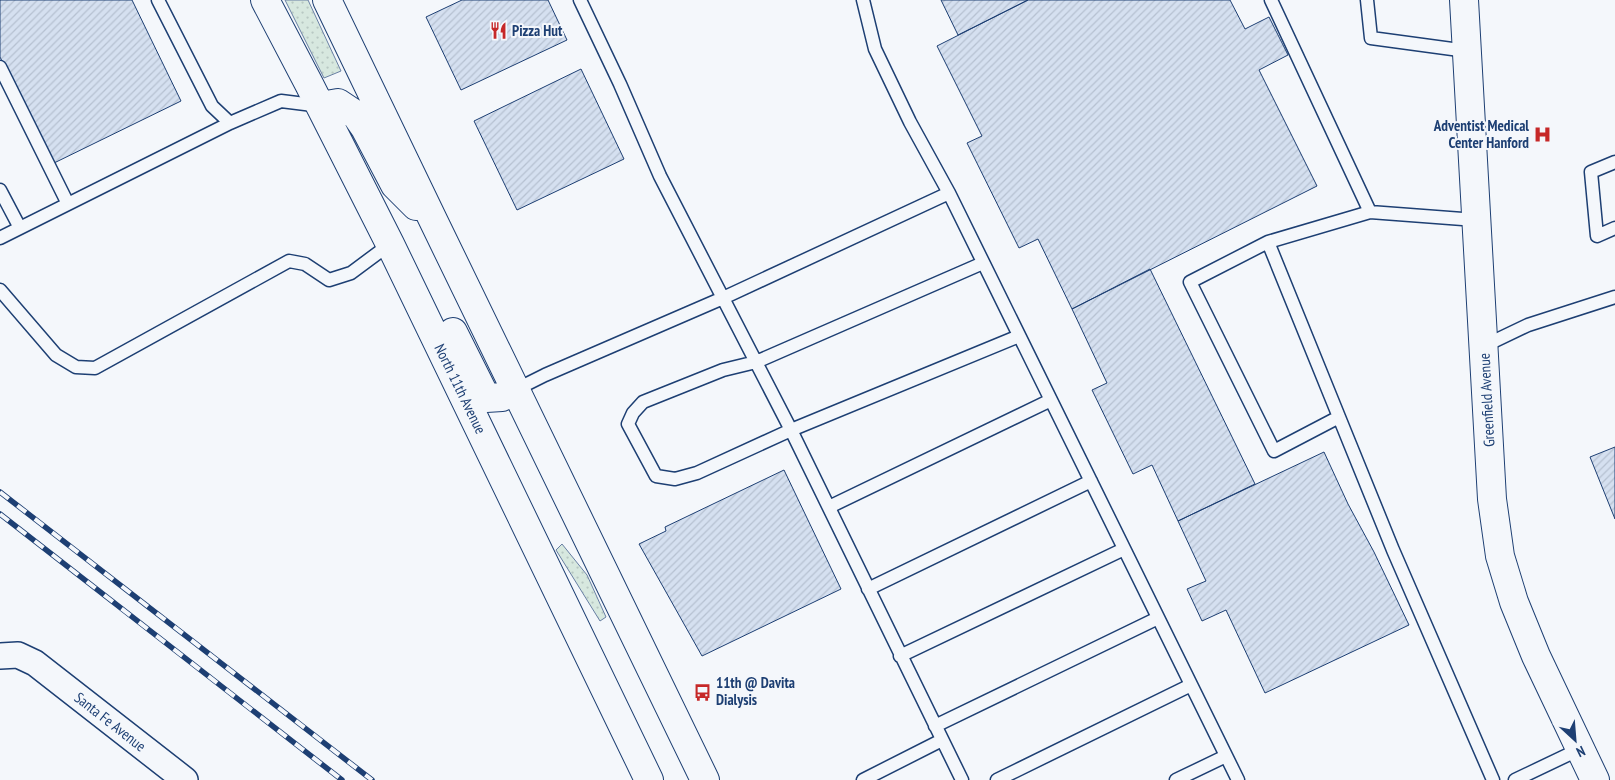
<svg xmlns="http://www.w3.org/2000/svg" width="1615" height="780" viewBox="0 0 1615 780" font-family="'PT Sans Narrow',sans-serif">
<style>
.grass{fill:url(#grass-dots);stroke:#687fa3}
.building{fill:url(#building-hatch);stroke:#1d3f73}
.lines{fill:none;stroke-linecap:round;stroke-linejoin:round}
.lane-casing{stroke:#1d3f73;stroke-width:15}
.street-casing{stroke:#1d3f73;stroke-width:28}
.secondary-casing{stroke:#1d3f73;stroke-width:30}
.lane{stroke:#f4f7fb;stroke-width:12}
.street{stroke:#f4f7fb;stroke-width:25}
.secondary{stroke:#f4f7fb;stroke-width:28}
.rail-casing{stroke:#1d3f73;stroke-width:5.5}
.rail{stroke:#f4f7fb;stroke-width:4;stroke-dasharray:11;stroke-linecap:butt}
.labels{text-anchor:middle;stroke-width:4;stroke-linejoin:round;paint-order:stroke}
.poi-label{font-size:15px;font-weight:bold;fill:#1d3f73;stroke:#f4f7fb;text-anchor:start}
.street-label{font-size:15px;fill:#1d3f73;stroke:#f4f7fb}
</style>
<defs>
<pattern id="grass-dots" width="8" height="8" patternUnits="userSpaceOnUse" patternTransform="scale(1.25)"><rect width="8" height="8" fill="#d7e8df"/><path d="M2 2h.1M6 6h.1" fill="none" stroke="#b8c8c3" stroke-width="1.8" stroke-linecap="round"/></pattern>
<pattern id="building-hatch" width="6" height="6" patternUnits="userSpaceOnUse" patternTransform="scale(1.25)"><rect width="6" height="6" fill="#d5e0f0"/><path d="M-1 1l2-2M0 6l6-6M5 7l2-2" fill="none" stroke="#b6c1d1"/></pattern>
</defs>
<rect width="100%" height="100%" fill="#f4f7fb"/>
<!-- grass -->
<path class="grass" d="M285,0H308L341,71L324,78Z
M562,544L587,575L606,617L600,621L556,550Z"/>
<!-- building -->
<path class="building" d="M0,0H132L181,101L52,164L0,57Z
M462,0H548L567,40L461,90L426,17Z
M941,0H1028L958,35Z
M1028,0H1230L1245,29L1269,17L1288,55L1259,70L1317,186L1072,309L1038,239L1019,248L967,143L982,136L937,46Z
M581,69L624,159L517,210L474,121Z
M1150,269L1255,484L1178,521L1152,465L1133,474L1092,390L1107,383L1072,309Z
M1615,447V519L1590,457Z
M1324,452L1348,504L1374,552L1409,625L1265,693L1226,610L1202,621L1187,589L1206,581L1178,521Z
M784,470L841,589L702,656L639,544L666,531L665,527Z"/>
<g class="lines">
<defs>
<path id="lane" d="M158,0L212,106L230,123L281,101L321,106
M580,0L620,84L660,176L791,430L962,780
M863,0L875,49L910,122L949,193L1238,780
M1271,0L1370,212L1476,220
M1367,0L1371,38L1467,51
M0,67L68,204
M1615,162L1591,172L1597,236L1615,228
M0,190L20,228
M0,238L230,123
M1268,242L1339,417L1274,451L1190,282L1268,242L1370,212
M983,263L756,362L723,370L643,402L633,413L628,424L656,476L675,479L697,473L791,430L1019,336
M0,290L56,355L76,367L95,368L289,261L305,264L329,280L351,273L390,244
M1484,346L1528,325L1615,297
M515,390L545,375L723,298L949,193
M1339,417L1393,550L1493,780
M829,507L1051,400
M868,589L1091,481
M900,656L1124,549
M935,726L1158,618
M863,780L942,740
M997,780L1191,685
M1176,780L1226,756
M1515,780L1580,749"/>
<path id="street" d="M0,656L18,655L35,663L185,780"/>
<path id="secondary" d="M265,0L309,84L390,244L649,780
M327,0L434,222L705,780
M1464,0L1492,499L1500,556L1514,602L1536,656L1595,780
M321,106L338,103L356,115L365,128L395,185L416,206
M453,332L486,398L502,397L515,390"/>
</defs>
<!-- lane casing -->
<use href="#lane" class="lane-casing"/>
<!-- street casing -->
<use href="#street" class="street-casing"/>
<!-- secondary casing -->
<use href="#secondary" class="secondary-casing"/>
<!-- lane -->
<use href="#lane" class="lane"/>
<!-- street -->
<use href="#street" class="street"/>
<!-- secondary -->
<use href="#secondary" class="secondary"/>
<defs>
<path id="rail" d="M0,492L372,780
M0,514L342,780"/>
</defs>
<!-- rail casing -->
<use href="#rail" class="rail-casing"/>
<!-- rail -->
<use href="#rail" class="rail"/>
</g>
<!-- icons -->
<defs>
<symbol id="restaurant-bare" viewBox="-9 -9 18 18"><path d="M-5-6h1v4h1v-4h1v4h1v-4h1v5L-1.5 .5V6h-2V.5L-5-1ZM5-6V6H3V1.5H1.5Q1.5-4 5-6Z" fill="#c62828" stroke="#f4f7fb" stroke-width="2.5" paint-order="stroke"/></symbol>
<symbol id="hospital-bare" viewBox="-9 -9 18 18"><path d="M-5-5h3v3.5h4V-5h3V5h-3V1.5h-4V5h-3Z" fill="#c62828" stroke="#f4f7fb" stroke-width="2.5" paint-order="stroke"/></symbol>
<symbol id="bus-bare" viewBox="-9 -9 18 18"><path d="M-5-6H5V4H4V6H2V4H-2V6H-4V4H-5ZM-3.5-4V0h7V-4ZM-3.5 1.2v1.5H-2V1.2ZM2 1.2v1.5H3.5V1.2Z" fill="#c62828" stroke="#f4f7fb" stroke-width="2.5" paint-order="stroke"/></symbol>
</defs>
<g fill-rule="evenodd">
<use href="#restaurant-bare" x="486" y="18" width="25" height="25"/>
<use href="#hospital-bare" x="1530" y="122" width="25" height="25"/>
<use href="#bus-bare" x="690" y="680" width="25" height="25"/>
</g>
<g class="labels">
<!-- poi labels -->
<g class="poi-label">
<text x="512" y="36">Pizza Hut</text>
<text x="1529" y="131" text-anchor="end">Adventist Medical<tspan x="1529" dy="17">Center Hanford</tspan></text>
<text x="716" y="688">11th @ Davita<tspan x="716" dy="17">Dialysis</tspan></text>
</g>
<!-- street labels -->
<g class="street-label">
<text transform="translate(460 389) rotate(64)" y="5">North 11th Avenue</text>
<text transform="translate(1487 400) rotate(-93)" y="5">Greenfield Avenue</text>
<text transform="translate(110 722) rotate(38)" y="5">Santa Fe Avenue</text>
</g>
</g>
<!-- north arrow -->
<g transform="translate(1575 740) rotate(154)" stroke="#f4f7fb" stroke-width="4" paint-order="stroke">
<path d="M0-4L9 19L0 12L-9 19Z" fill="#1d3f73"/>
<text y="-8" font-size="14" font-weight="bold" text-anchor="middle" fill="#1d3f73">N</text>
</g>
</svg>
